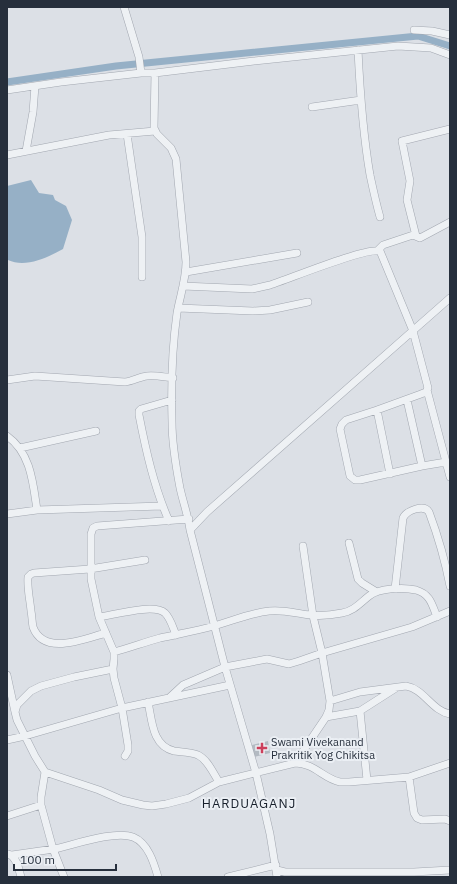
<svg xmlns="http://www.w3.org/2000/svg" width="457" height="884" viewBox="0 0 457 884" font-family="'IBM Plex Sans',sans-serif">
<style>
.water{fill:#96b0c6}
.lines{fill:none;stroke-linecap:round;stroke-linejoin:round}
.canal{stroke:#96b0c6;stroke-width:7}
.building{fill:#b3bac2}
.minor-casing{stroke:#a2a7b0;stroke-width:8}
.minor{stroke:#eef1f4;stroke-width:7}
.poi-dot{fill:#cc3f5b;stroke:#ebeff4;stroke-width:1.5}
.labels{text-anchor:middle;stroke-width:4;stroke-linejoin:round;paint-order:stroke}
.poi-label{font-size:11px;fill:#262f3c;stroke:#ebeff4;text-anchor:start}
.quarter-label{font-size:13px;letter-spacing:1px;fill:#18202c;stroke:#ebeff4}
</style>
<rect width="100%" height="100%" fill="#dce0e6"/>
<!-- water -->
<path class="water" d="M31,180L39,193L53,195L55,200L66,206L72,220L63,249C47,258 25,268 8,260L7,256V186Z"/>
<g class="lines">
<!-- canal -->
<path class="canal" d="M7,82L116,66L418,36L450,46"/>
</g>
<!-- building -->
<path class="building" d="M268,741L270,753L254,757L252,745Z"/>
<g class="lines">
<defs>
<path id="minor" d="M124,7L139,57L141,73
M414,30L432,31L450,35
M358,50C360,92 363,134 370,175C373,189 376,203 380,217
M155,73L154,128L157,134L171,148L176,159L186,262C186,280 180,296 177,313C172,348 171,386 172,422C172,444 176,467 180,488C183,502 188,515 190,530
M7,90L61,82L141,73H155L254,61L398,46L431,48L450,55
M312,107L361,100
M127,134L142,237V277
M26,151L33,112L35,86
M7,155L109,135L155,131
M416,236L407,200L410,181L402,141L450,129
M378,250L383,245L413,235L420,238L450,222
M186,272L297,253
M183,286L252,289L270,285C289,279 366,247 380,251L413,331L428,388L426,392L421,394L377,410L346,420L342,424L340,429L350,476L355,480H360L422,466L446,462
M178,308L253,311L270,310L308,302
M7,380L35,376L125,382C133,381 139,377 147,376C155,375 164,377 173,378
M427,390L450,477
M407,400L422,466
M377,410L390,474
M7,436C31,453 33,483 37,510
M20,448L96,431
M7,514L37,510L162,506
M169,521C154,487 146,451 139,415V411L141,409L172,400
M349,543L358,579L362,583L375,591
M395,589L403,518C407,510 424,504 429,512C438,536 445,560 450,586
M99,617C114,615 154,603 165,613C171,619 173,628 176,635
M106,633C86,638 44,657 33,627C32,622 32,616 31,611C30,600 27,588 28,577L31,574L34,573L90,569L145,560
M114,652C129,648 145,642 160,638C178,634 196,631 214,626C232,621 250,613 269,611C284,609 297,614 311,615C321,616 332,615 342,613C354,611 360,603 369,596C379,588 404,587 416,590C430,594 432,604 437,617
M113,669L74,677L41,686L31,691L17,705L15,712L17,720L35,756L45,772L99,790L122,800L143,805L152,806L166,804L189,798L219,782L295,763C314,763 324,779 340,782C343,782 346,782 349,782L409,777L450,763
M7,675L15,712
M169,698L183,685L225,667L267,659L289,664L299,661L322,653L412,627L450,611
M330,701L360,692L406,686C424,689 432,711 450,714
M148,702C152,720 152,746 174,751C181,752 191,752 198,755C208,760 213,773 219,782
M360,711L367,780
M326,717L360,711L396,688
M7,740L25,736L122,708L230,685
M125,756L128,751V745L122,708L114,678L113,669L114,659V652L99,617L91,579V534L93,528L97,526L189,519
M295,763L326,717L329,710L330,701L322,653L313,616L303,546
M45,772L41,797V805L53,849L64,877
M409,777L414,813L417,818L422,820L445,819L450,821
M7,816L41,805
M8,854C17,856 19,870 21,877
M12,855C26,853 40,851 54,849C73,845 115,830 133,837C148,843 154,863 158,877
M277,870L285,872H414L450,870
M228,877L276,865
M277,877L270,834L256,773L225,667L190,530L207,512L450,298"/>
</defs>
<!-- minor casing -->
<use href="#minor" class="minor-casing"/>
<!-- minor -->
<use href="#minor" class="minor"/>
</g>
<!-- markers -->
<path class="poi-dot" d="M260 742h4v4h4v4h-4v4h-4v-4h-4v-4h4z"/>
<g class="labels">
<!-- poi labels -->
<g class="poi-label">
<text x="271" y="746">Swami Vivekanand<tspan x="271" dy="13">Prakritik Yog Chikitsa</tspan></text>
</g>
<!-- quarter labels -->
<g class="quarter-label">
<text x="249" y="808">HARDUAGANJ</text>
</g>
</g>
<!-- border -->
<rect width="457" height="884" fill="none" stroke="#262f3c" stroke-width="16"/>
<!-- scale -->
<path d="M14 864v6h102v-6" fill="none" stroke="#262f3c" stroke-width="2"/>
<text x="20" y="864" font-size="12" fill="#262f3c" stroke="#ebeff4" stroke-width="3" paint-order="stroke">100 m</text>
</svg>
